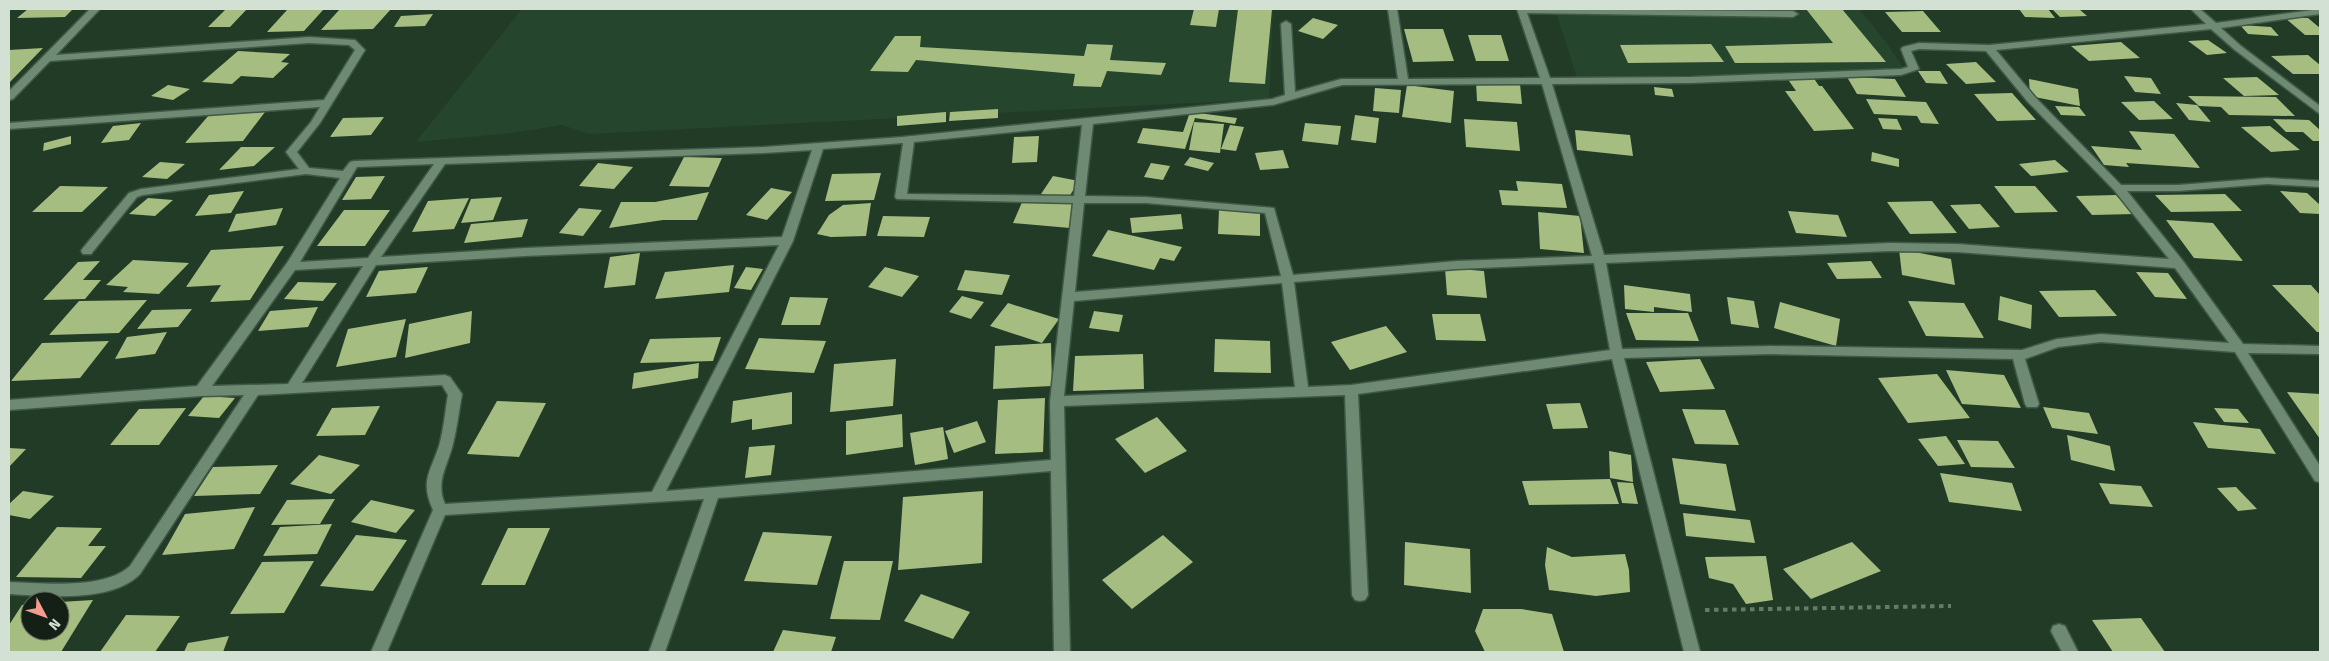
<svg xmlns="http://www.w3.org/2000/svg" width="2329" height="661" viewBox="0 0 2329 661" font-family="'Fira Sans',sans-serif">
<rect width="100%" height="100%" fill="#223b27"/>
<path fill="#25452d" d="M522,9H1273L1269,99L589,134L562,125L512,133L416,142Z
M1555,9H1859L1886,42L1903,68L1884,71L1577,78Z"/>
<path fill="#a6bd82" d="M28,9H73L65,17L17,18Z
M226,9H247L230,27H208Z
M340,9H391L373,29L321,30Z
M1194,9H1219L1216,27L1190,25Z
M1238,9H1272L1265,84L1229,82Z
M1806,9H1842L1886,62L1735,63L1725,46L1833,43Z
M2019,9H2048L2055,18L2025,17Z
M2052,9H2079L2087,16L2060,17Z
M287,10H323L304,31L267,32Z
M1923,11L1941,32H1902L1885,12Z
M433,14L425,26L394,27L401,16Z
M1313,18L1338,25L1323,39L1298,31Z
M2285,18H2308L2320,28V35H2305Z
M2240,25L2271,27L2279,36L2248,34Z
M1404,29H1443L1454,61L1413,62Z
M1468,35H1501L1509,61H1476Z
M895,36H921L920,47L1084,56L1087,44L1113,45L1110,60L1166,63L1161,75L1107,71L1101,87L1073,86L1075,74L916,60L908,72L870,71Z
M2208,40L2227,53L2207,55L2188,41Z
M2121,42L2140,58L2089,61L2071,46Z
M1711,44L1724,62L1628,63L1620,45Z
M43,48L9,83V50Z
M238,51L290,54L281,62L289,63L273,78L241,76L232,84L202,82Z
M2308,55L2320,65V74H2293L2271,56Z
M1976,62L1996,82L1966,84L1946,64Z
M1918,71H1940L1948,84L1926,83Z
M2124,76L2151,78L2161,94L2135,92Z
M1813,77L1819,86H1822L1854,129L1814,131L1785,91H1796L1787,78Z
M1847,77L1895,79L1906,97L1857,94Z
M2257,77L2279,95L2244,96L2223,78Z
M2029,79L2078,89L2080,106L2030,96Z
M1476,81L1520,84L1522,104L1477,101Z
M168,85L190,89L173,100L151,96Z
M1407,85L1454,91L1451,123L1402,117Z
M1654,87L1672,89L1674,97L1655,95Z
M1375,88L1401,90L1399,113L1373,111Z
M2012,93L2036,120L1997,121L1974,94Z
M2188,96L2276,97L2295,116L2229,115L2221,107L2199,106Z
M1866,99L1926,102L1939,124L1921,123L1917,116L1874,114Z
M2154,101L2173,119L2139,120L2121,102Z
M2176,103L2197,105L2211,122L2189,120Z
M2055,106L2079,107L2086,116L2061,115Z
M998,109V118L949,121L950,112Z
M265,112L243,141L185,143L209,115Z
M946,112V122L897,126V116Z
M1190,112L1237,118L1235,124L1195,118L1185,149L1137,143L1143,128L1183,132Z
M1355,115L1379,118L1376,143L1351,140Z
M384,117L371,135L330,137L343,118Z
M1878,118L1897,119L1902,130L1883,129Z
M1464,119L1517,122L1520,151L1466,147Z
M2273,119L2309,120L2320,130V141H2313L2303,132H2286Z
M1194,122L1224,124L1220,153L1189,150Z
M141,123L129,140L101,143L113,126Z
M1305,123L1341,126L1338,145L1302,141Z
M1230,125L1244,127L1236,151L1221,149Z
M2270,126L2300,150L2271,152L2241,127Z
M1575,130L1630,135L1633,156L1577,150Z
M2129,131L2174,134L2200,168L2126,163L2129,167L2104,165L2091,146L2142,150Z
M71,136V144L43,151L44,143Z
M1039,136L1037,162L1012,163L1014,137Z
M241,147H275L254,166L219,170Z
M1283,150L1289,168L1260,170L1255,153Z
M1872,152L1899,159V167L1871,161Z
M684,157L722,158L709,187L669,186Z
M1190,157L1214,163L1208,171L1184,165Z
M2055,160L2069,172L2031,176L2019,164Z
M160,162L185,164L167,179L142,177Z
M598,163L633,167L614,189L579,186Z
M1151,163L1170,166L1163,180L1144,177Z
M881,173L874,200L825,201L832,174Z
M385,176L371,199L342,200L356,177Z
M1053,176L1079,181L1067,200L1041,194Z
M1516,181L1562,184L1567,208L1502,205L1499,190L1518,191Z
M60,186L108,187L82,212H32Z
M1994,186H2035L2058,212L2015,213Z
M771,188L792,192L767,220L746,215Z
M244,191L231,213L195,216L209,195Z
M2280,191L2307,193L2320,205V214L2300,213Z
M709,192L697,220H663L609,228L621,202H655Z
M2225,194L2242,211L2171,212L2155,195Z
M2116,195L2134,214L2092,215L2076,196Z
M502,197L493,220L461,223L471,199Z
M148,198L173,200L155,216L129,214Z
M469,198L454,229L412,232L428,201Z
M1023,200L1074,204L1070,228L1013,223Z
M1932,201L1957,233L1910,234L1887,202Z
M871,203L866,236L831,237L817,234L829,215L843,205Z
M1980,204L2000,227L1969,229L1950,205Z
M283,208L276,225L228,232L236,214Z
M579,208L602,210L583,236L559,233Z
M1219,209L1260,210V236L1218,234Z
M344,210H390L365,246H317Z
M1788,211L1838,215L1847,237L1796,233Z
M1538,212L1580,216L1584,253L1540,249Z
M1181,214L1183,229L1132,233L1130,218Z
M883,216L930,217L924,237L877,236Z
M528,219L522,237L464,243L471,224Z
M2166,220L2213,223L2243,261L2194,258Z
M1108,230L1182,247L1174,261L1160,258L1154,270L1092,256Z
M284,246L250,300L210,302L221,285L186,287L211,250Z
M1899,249L1951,259L1955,285L1902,275Z
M640,253L635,285L604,288L610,257Z
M133,260L189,263L159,294L123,292L128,287L106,285Z
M100,261L83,280H101L85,299L43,300L78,262Z
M1871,261L1882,278L1837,279L1827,263Z
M734,265L729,292L655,299L665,272Z
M428,267L416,293L366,297L379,271Z
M746,267L763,269L751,290L734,288Z
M885,267L919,276L902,297L868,287Z
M1445,268L1484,271L1487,298L1447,295Z
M965,270L1010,275L1002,295L957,290Z
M2136,272L2168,273L2187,299L2155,297Z
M298,282L337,283L323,301L284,299Z
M1624,285L1690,294L1692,312L1654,307V312L1625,309Z
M2272,285H2311L2320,295V332H2317Z
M2095,290L2117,316L2059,317L2039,291Z
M962,296L984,302L971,319L949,312Z
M2000,296L2032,305L2031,329L1998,320Z
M790,297L828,298L820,325H781Z
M1727,297L1754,301L1759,328L1731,324Z
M147,300L119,333L49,335L79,301Z
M1908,301L1964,303L1984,338L1926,336Z
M1780,302L1840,319L1836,346L1774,328Z
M1008,303L1059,319L1042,343L990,326Z
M318,307L308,327L258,331L270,311Z
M192,309L178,327L137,329L152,310Z
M472,311L470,343L405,358L409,324Z
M1094,311L1123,315L1119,332L1089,328Z
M1626,313H1688L1699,341L1636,340Z
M1432,314H1480L1486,341L1436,340Z
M406,319L396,357L336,367L348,329Z
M1386,326L1407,352L1350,370L1331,342Z
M167,332L155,354L115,359L127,337Z
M721,337L713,361L640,363L650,339Z
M759,338L826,341L814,373L745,369Z
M1215,339L1270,341L1271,373L1214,372Z
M109,341L80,378L11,381L42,343Z
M1051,343L1052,386L993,389L995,346Z
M1143,354L1144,389L1073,391L1075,356Z
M896,359L893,406L830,412L834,364Z
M1700,359L1715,389L1660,392L1646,362Z
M699,363L698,378L632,389L634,373Z
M1946,370L2004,375L2021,408L1962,404Z
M1937,374L1970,418L1908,423L1878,378Z
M792,392V424L752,430V419L731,423L733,401Z
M2287,392L2320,394V439Z
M204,396L235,398L219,418L188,416Z
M1045,398L1043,452L995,454L998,400Z
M497,401L546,403L519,457L467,454Z
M1580,403L1588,428L1553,429L1546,404Z
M380,406L365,435L316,436L332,408Z
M2043,407L2089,413L2098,434L2052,428Z
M186,408L159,445H110L139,409Z
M2214,408L2238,409L2249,423L2224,422Z
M1682,409L1725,410L1739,445L1695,444Z
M902,414L903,447L846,455V421Z
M1157,417L1187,451L1145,473L1115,439Z
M977,421L986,442L954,453L945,431Z
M2193,422L2260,429L2276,454L2208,448Z
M943,427L948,459L915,465L910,433Z
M2067,435L2110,446L2115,471L2071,460Z
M1946,436L1965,464L1938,466L1918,439Z
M1957,440L1998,441L2015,468L1971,467Z
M775,445L771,475L745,478L749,447Z
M9,448L26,449L9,467Z
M1609,451L1631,455L1633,482L1610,478Z
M319,455L360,465L331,494L290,484Z
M1672,458L1726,464L1736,511L1680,504Z
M278,465L260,494L194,496L213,467Z
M1940,473L2012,483L2022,511L1949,502Z
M1610,479L1619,504L1529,505L1522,481Z
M1617,482L1633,483L1638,504L1622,503Z
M2099,483L2141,486L2153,507L2110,504Z
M2236,487L2257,509L2238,511L2217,488Z
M23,491L54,496L30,519L9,515V504Z
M983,491L982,563L898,570L903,497Z
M335,499L320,524L271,525L287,500Z
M371,500L415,510L396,533L351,522Z
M255,507L234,549L162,555L185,514Z
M1683,513L1750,520L1755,543L1686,536Z
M332,524L317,554L263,556L280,527Z
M57,527L102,528L88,546H106L81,578L16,577Z
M508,528H550L525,585H481Z
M763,532L832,536L817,585L744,581Z
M356,535L407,540L373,591L320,586Z
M1163,535L1193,562L1132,609L1102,580Z
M1405,542L1470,549L1471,593L1404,585Z
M1852,542L1881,571L1811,599L1783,569Z
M1547,547L1572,557L1625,554L1629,570L1630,592L1596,596L1549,590L1545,565Z
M1766,556L1773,600L1746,604L1733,584L1709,578L1705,557Z
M314,561L284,613L230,614L262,562Z
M844,561H893L880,620L830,619Z
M921,594L970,612L953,639L904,621Z
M93,600L61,652H9V625L22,605L30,604V631H60V602Z
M1483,609H1521L1552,614L1564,652H1485L1475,631Z
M126,615L180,616L155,652H100Z
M2141,618L2165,652H2113L2092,620Z
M783,630L836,637L831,652H773Z
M229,636L223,652H184L188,643Z"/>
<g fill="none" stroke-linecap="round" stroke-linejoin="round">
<g stroke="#415747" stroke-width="3">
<path id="minor" d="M90,9H100L56,55L309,37L355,40L365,50L320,123L297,152L309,168L343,171L350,162L354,161L764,147L902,137L1272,99L1285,95L1281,24L1286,21L1291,24L1295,92L1341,79H1398L1388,9H1397L1408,79L1540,78L1517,9L1793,11L1798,14L1793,17L1527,13L1550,78L1690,77L1901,69L1908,67L1901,49L1903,47L1919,43L1989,45L2206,24L2191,9H2200L2216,23L2320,9V14L2221,28L2241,46L2320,106V114L2235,50L2211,29L1996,50L2035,97L2121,185H2178L2267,178L2320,181V187L2267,184L2178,191H2127L2183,261L2243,344L2320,346V354L2248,353L2320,466V482L2315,481L2235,352L2101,342L2058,347L2025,359L2039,404L2037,407H2027L2025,404L2013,359L1771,354L1624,358L1700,652H1684L1612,359L1358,394L1368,595L1365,600L1360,601L1355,600L1352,595L1345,395L1064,406L1070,652H1054L1051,471L718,498L665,652H649L704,499L445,515L387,652H371L433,510C420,481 430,473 439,446C444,429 445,411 448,395L442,385L258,395L140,574C112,603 47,596 9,594V582C43,583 104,590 130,566L244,395L201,396L9,410V400L197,386L287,263L340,178L306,174L143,195L137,197L91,254H83L81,251L83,248L129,193L141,189L299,169L286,152L311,122L320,107L9,129V123L324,100L355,50L349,45L309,43L50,61L13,99L9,100V91ZM1919,49L1986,51L2027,101L2114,190L2169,259L1957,244L1889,243L1604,255L1552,84L1690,83L1901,75L1919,69L1911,51ZM1542,84L1592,256L1457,261L1293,275L1274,208L1146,197L1085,196L1093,124L1273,105L1342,85ZM1082,125L1074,196L907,194L914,142ZM903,143L895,197L897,199L1073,203L1050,401L1051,460L666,491L793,241L823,149ZM812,150L782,237L525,248L381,257L445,164L764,153ZM434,164L368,258L300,262L357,167ZM1084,203H1146L1265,213L1281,276L1075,292ZM779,245L652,492L445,504C435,482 448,465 453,444C457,428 459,411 462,394L450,377L445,375L302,383L376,265L525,256ZM1889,251L1957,252L2175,268L2229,343L2101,334L2057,339L2022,350L1771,346L1622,349L1606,263ZM1594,263L1610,350L1351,385L1308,387L1294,282L1457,269ZM363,266L288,384L212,386L295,270ZM1282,283L1295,387L1064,396L1074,301Z
M2059,624L2065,626L2078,652H2062L2051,631L2053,626Z"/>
</g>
<path stroke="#657b69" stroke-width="4" stroke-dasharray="4.5 4.5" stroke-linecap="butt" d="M1705,610L1951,606"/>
<use href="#minor" fill="#6e8a73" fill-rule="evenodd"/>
</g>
<rect width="2329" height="661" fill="none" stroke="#d2e1d4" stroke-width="20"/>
<g transform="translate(45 616) rotate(131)"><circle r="24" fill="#141f16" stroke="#606d62"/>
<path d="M0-4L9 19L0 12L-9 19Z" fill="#f59c91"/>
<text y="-8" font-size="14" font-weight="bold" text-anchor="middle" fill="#d2e1d4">N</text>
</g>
</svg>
